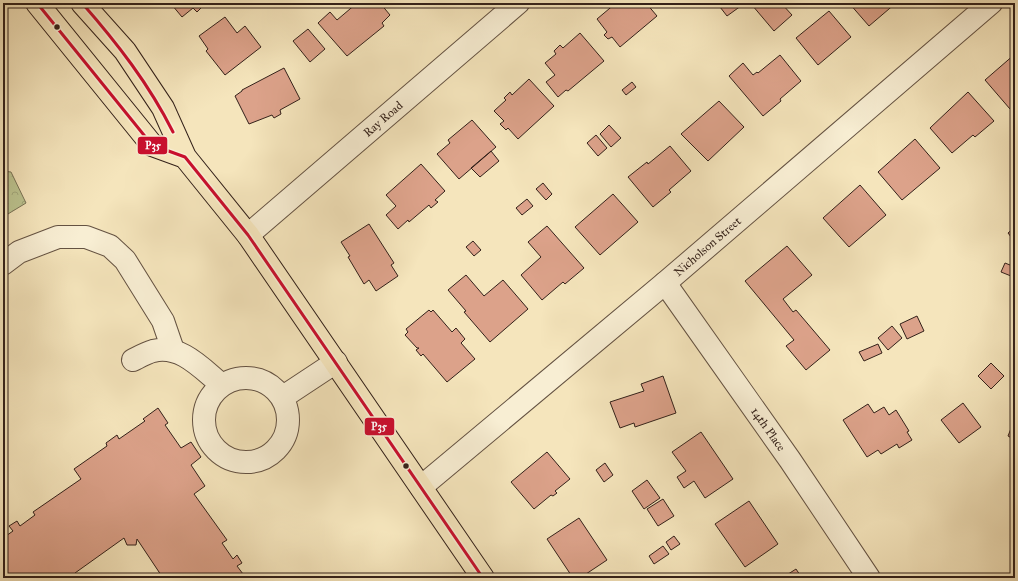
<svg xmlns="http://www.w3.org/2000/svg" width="1018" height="581" viewBox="0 0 1018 581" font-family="'IM FELL Great Primer',serif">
<defs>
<pattern id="park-crowns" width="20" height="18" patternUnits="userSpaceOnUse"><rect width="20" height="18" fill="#bcc490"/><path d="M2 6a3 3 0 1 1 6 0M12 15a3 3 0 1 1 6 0" fill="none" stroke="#a2a87c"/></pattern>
</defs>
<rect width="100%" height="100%" fill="#f5e5bc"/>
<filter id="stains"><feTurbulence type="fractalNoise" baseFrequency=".005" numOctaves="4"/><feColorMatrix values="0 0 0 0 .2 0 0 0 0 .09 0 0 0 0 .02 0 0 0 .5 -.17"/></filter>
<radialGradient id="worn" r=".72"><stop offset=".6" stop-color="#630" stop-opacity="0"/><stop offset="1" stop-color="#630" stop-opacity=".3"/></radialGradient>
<path fill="url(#park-crowns)" stroke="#787255" d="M3,171L11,172L26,203L3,217Z"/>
<path fill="#dca28a" stroke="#33211a" d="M165,3H200L202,7L197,12L193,8L182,17L172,5L169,7Z
M357,3H380L390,15L382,23L384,26L347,56L318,23L330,12L337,20Z
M616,3H646L657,16L620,47L612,37L608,39L604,35L607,32L597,19Z
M725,3H745L727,16L720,7Z
M754,3H781L792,15L774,31L752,5Z
M849,3H896L869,26Z
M829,11L851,37L818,65L796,38Z
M225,17L237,33L245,26L261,47L225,75L206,51L208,49L199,36Z
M308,29L325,49L310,62L293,41Z
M580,33L604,61L568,91L566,90L558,97L546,82L555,75L545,63L556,54L554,51L560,45L563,48Z
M1015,54V105L1010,109L985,80Z
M780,55L801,81L780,99L781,101L763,116L729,76L743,63L753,75L757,72L758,73Z
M284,68L300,99L280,110L281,114L274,118L272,115L249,124L235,96L242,91V90Z
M529,79L554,106L518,139L508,128L506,130L500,124L504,121L494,111L506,100L504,98L510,92L512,95Z
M632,82L636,87L626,95L622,90Z
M968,92L994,121L975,137L973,135L952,153L930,128Z
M719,101L744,127L708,161L681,134Z
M472,120L496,147L459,179L437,154L450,143L448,140Z
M609,125L621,138L611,147L600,134Z
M596,135L607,148L598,156L587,143Z
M915,139L940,168L902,200L878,172Z
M670,146L691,171L669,190L671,192L653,207L628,177L647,162L648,164Z
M491,151L499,161L480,177L471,168Z
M421,164L445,191L435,200L438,202L431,208L429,205L409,222L408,220L398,229L386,215L396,206L386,195Z
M543,183L552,194L546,200L536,189Z
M860,185L886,215L849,247L823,218Z
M613,194L638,222L600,255L575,227Z
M527,199L533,206L522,215L516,208Z
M369,224L394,263L391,265L398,276L376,291L369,280L364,284L348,257L350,256L341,242Z
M547,226L584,268L565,284L563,282L542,300L521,275L541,257L528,242Z
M1015,227V242L1008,233Z
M473,241L481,250L474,256L466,247Z
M787,246L812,275L783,299L793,312L796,310L830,350L806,370L786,346L794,340L745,281Z
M1005,263L1015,267L1011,276L1001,272Z
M466,275L484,296L503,280L528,309L490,342L464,312L466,311L448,290Z
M429,310L431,312L433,310L452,332L456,328L465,339L461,343L475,359L447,382L423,354L421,356L416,350L419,348H417L405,335L408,332L406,329Z
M917,316L924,331L907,339L900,324Z
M892,326L902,338L888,350L878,338Z
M878,344L882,353L864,361L859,352Z
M991,363L1004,376L991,389L978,376Z
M663,376L676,413L635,427L634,423L620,428L610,402L644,391L641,384Z
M963,403L981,427L959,443L941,420Z
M868,404L874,413L884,407L889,415L896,410L909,431L907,432L912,440L899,448L897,444L881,454L878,450L867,457L843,420Z
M158,408L168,423L165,425L181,448L191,442L201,457L191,465L205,486L194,494L227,540L222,543L233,559L237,555L242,563L237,566L246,578H163L137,539L136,545H127L124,538L75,573L77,576L74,578H3V538L13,531L9,526L17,521L20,526L35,515L33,512L81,479L74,469L107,446L106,443L117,435L119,439L145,421L143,419Z
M1012,426L1015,427V440L1008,436Z
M701,432L733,479L705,498L694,481L684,488L677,477L686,471L672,452Z
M547,452L570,479L555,491L557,493L553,496L551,495L534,509L511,482Z
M605,463L613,475L604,482L596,470Z
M647,480L660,498L644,509L632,491Z
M663,499L674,516L658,526L647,509Z
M749,501L778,544L745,567L715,524Z
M579,518L607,560L580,578H573L547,539Z
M674,536L680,544L671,550L666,542Z
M663,546L669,554L654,564L649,556Z
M796,569L802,578H782Z"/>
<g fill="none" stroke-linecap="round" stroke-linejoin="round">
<g stroke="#645242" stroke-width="24">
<g id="minor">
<path id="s1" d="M248,235L518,3"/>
<path d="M3,264L19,252L58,237H86L110,246L125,260L163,321L173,350"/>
<path id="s2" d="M665,283L790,460L869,578"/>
<path d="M133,360C139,357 146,353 153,351C181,344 202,369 222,385"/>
<circle cx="246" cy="420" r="42"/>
<path d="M283,397L336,362"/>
<path id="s3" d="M421,487L665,283L991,3"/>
</g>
</g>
<g stroke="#33211a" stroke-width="24">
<path id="major" d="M37,3L152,145L185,157
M82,3L125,51L163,108L185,157L248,235L483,578"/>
</g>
<use href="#minor" stroke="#f8eed3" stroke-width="22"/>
<use href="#major" stroke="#f5e5bc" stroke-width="22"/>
<g stroke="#f8eed3" stroke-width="6">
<path id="bus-1" d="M37,3L152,145L185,157L248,235L483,578
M82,3C117,43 149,84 173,132"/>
</g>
<use href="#bus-1" stroke="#c8102e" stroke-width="3"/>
</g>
<g fill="#33211a" stroke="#f8eed3" stroke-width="1.5">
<circle cx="57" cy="27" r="3.5"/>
<circle cx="406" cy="466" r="3.5"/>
</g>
<g text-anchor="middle" stroke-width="3" stroke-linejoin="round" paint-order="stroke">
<g font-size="12" fill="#33211a" stroke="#f8eed3">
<text dy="4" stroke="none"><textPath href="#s1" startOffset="178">Ray Road</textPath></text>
<text dy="4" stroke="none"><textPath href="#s3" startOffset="374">Nicholson Street</textPath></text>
<text dy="4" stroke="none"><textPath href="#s2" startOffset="179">14th Place</textPath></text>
</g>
</g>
<g stroke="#f8eed3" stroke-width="1.5">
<rect x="137" y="136" width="31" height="19" rx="4" fill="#c8102e"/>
<rect x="364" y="417" width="31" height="19" rx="4" fill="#c8102e"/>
</g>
<g font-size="11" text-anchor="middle" font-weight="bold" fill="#fff">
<text x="153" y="149">P35</text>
<text x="379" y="430">P35</text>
</g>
<rect width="1018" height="581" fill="none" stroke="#f5e5bc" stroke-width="16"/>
<rect x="4" y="4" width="1010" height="573" fill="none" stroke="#33211a" stroke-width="2"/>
<rect x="8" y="8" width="1002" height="565" fill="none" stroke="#33211a"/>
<rect width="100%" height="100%" filter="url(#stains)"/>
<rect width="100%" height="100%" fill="url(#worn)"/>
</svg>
